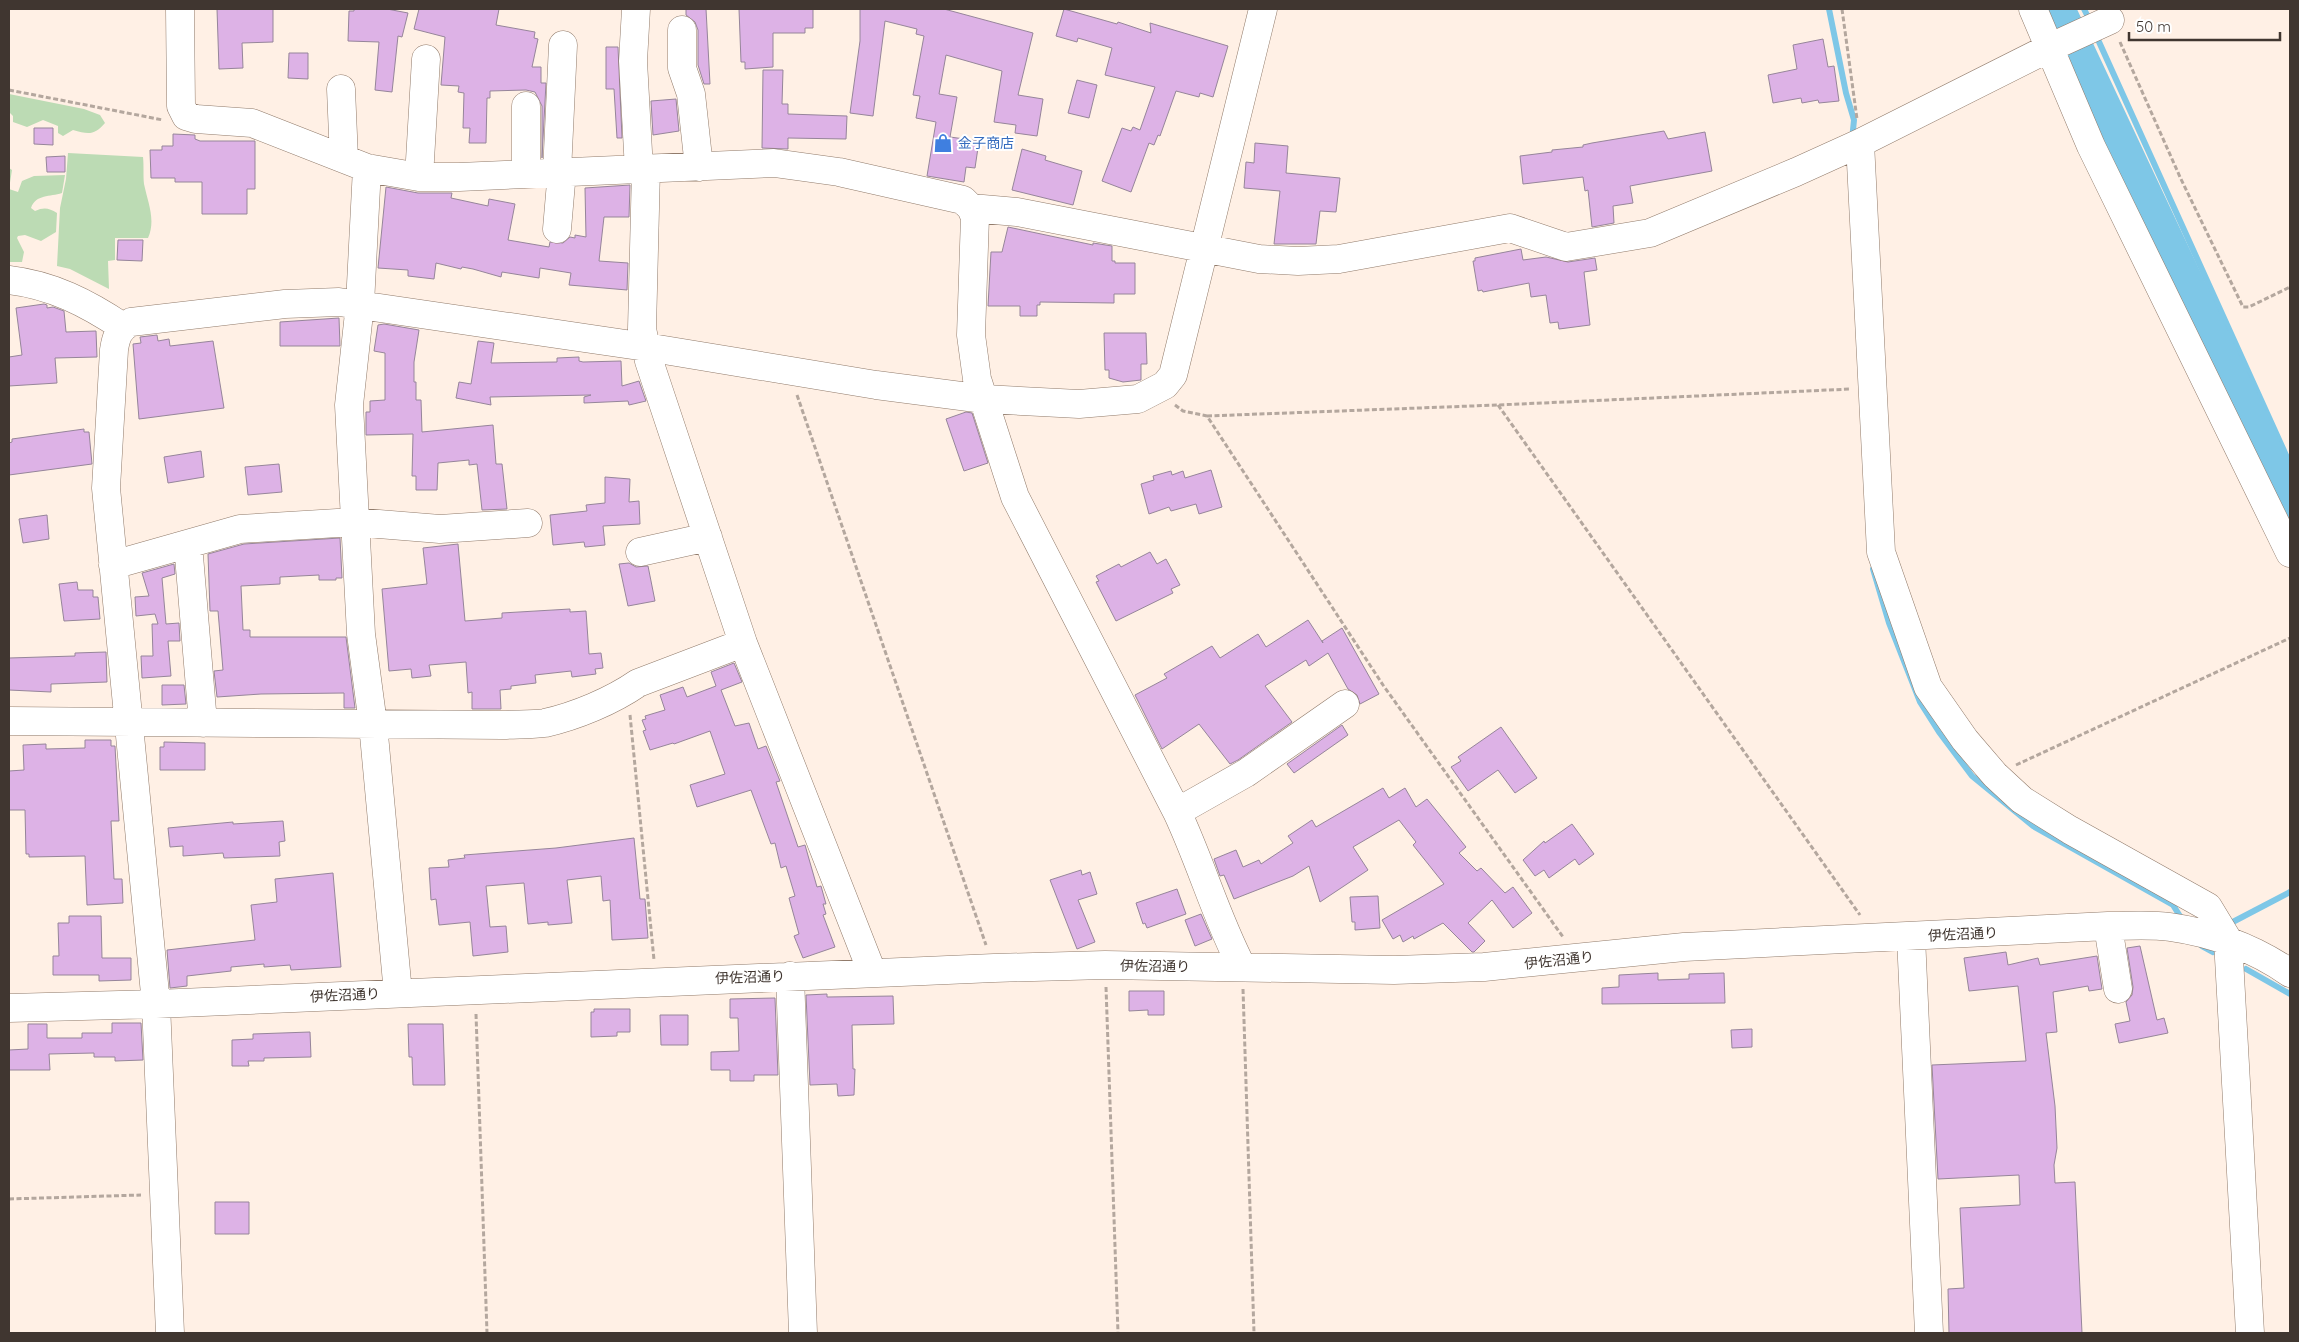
<svg xmlns="http://www.w3.org/2000/svg" width="2299" height="1342" viewBox="0 0 2299 1342" font-family="Quicksand,'Noto Sans JP',sans-serif">
<rect width="100%" height="100%" fill="#fff0e5"/>
<path fill="#bcdbb4" d="M9,94L84,109L100,115L105,123C94,136 88,134 73,130L63,136L58,133V126L43,120L27,127L13,122V116L9,112Z
M68,153L143,157C144,165 143,176 144,184C148,203 156,220 148,238H115V260L108,261L109,289L70,269L57,266L60,208L66,179Z
M9,168L12,170L9,189L18,192L22,181L34,176L65,175L62,193C50,197 36,194 31,208L35,211C44,207 49,208 57,213L56,232L41,241L25,235L18,236L17,238L24,252L22,262H9Z"/>
<g fill="none" stroke-linecap="round" stroke-linejoin="round">
<path stroke="#7ec7e7" stroke-width="6" d="M1829,9L1846,93L1854,120L1852,140
M2084,9L2090,21
M2095,33L2290,464
M2074,71L2166,268
M1873,569L1889,623L1920,702L1939,732L1972,776L2033,826L2173,905L2183,921
M2227,925L2290,892
M2202,946L2213,952
M2246,969L2290,994"/>
<path stroke="#7ec7e7" stroke-width="36" d="M2057,9L2290,505"/>
</g>
<path fill="#ddb2e6" stroke="#96859a" d="M217,9H273V42L242,43L243,68L219,69Z
M354,9H387L408,13L402,37L398,36L392,92L375,90L379,42L348,41L349,11H354Z
M419,9H499L496,25L535,32L534,38L538,39L532,67H541V83H546L542,158V106L535,92L526,90L490,91V98H487L486,143H469L470,128H463L464,93L458,92L459,86L441,85L445,37L414,29Z
M686,9H706L710,84H704L698,65V30L695,22L686,15Z
M739,9H813V28H805V33H773V67L745,69V62H741Z
M860,9H944L1033,33L1018,95L1043,99L1037,136L1015,133L1016,125L994,122L1002,71L946,55L939,94L957,97L950,137L979,141L975,168L966,167L964,182L927,176L936,122L916,118L920,96L913,95L924,36L916,34L917,29L885,21L873,116L850,113L860,41Z
M1064,9L1117,24L1118,22L1151,33L1150,23L1228,46L1213,97L1200,93L1199,97L1176,91L1160,136L1158,135L1154,145L1149,143L1131,192L1102,181L1122,128L1131,131L1133,127L1140,130L1155,87L1105,75L1112,48L1078,38L1077,42L1056,36Z
M1823,39L1828,67L1834,66L1839,101L1819,103L1818,100L1802,103L1801,98L1773,103L1768,75L1797,69L1793,45Z
M606,47H618L622,138H617L614,89H606Z
M289,53H308V79L288,78Z
M763,70H783L782,104H788V114L847,116L846,139L788,138V149L762,148Z
M1077,80L1097,85L1089,118L1068,113Z
M676,99L679,131L653,135L651,101Z
M34,128H53V145L34,144Z
M1664,131L1668,139L1705,132L1712,171L1630,186L1633,203L1613,206L1614,223L1592,227L1588,190L1585,191L1583,177L1523,184L1520,156L1552,152V150L1583,147V145L1592,143Z
M173,134L195,135V139L200,141H255V189H247V214H202V182H175V178H151L150,150H162V146H173Z
M1255,143L1288,146L1286,173L1340,178L1336,212L1320,211L1316,244H1274L1280,191L1244,188L1246,162L1254,163Z
M1022,149L1046,156L1045,160L1082,171L1073,205L1012,190Z
M65,156V172H47L46,157Z
M630,185L629,217H604L599,261L628,263L627,290L569,285L571,273L540,268L539,278L502,272L501,277L473,269L462,267L461,269L436,263L434,279L408,276V270L378,268L386,187L418,193H452L451,198L488,206L489,199L515,204L508,240L549,247L550,242L563,243L570,237L575,238V235L586,237L585,188Z
M1008,227L1093,245V243L1112,246V261H1115V263H1135V294H1114V303L1040,302V305H1037V316H1020V306H988L991,252H1002Z
M118,240H143L142,261L117,260Z
M1521,249L1523,260L1546,257L1568,262L1595,258L1597,270L1584,272L1590,325L1559,329L1558,322L1550,323L1546,295L1531,297L1529,283L1483,292L1482,290L1478,291L1473,261H1475V258Z
M44,304L47,305V308L53,307L64,311L66,332L96,331L97,357L55,358L57,383L9,386V357L22,355L16,308Z
M339,318L340,346H280V322Z
M384,324L419,330L414,362V382H416V400H421L422,432L493,425L496,464H502L507,509L482,510L477,464L469,465V460L438,463L437,490H416V476H412L413,434L366,435V412H370V401L385,400V353L374,351L378,325Z
M1104,333H1146L1147,364H1141V380L1123,382L1109,378V370H1105Z
M157,335L158,341L169,339L170,346L213,341L224,408L139,419L133,344L141,343L140,337Z
M478,341L494,343L491,363L557,362V358L579,357V361L583,362L621,361L622,386L639,381L646,401L629,405L628,401L584,403V397L591,395L490,397L491,405L456,398L459,382L471,384Z
M966,412L972,413L988,463L964,471L946,419Z
M84,429V432H89L92,464L9,475V443L12,442V439Z
M201,451L204,477L168,483L164,457Z
M279,464L282,492L248,495L245,467Z
M1211,470L1222,507L1199,514L1196,504L1171,511L1169,507L1149,514L1141,484L1154,480L1153,476L1171,471L1172,475L1183,471L1185,478Z
M605,477L630,479L629,502L639,501L640,524L603,526L605,545L585,547L584,542L553,545L550,515L587,511L586,505L605,503Z
M47,515L49,539L23,543L19,519Z
M340,538L342,578H336V580H319V575L280,577V584L241,586L243,630H250V637H346L355,708H344V693L261,694L217,697L214,671L223,670L218,611H210L208,554L244,544Z
M458,544L465,621L502,618V613L570,609V612L586,611L589,654L601,653L603,668L595,669L596,674L572,677L571,671L535,675L536,683L511,686V689L500,690L501,709H472V692L468,693L466,662L429,665L431,676L412,678L411,669L389,671L382,589L427,584L423,548Z
M1150,552L1157,564L1166,559L1180,585L1171,589L1173,593L1116,621L1096,582L1099,581L1096,576L1119,564L1121,567Z
M629,563L636,567L648,566L655,601L628,606L619,564Z
M174,564L175,574L162,578L166,624L179,623L180,641H168L171,676L142,678L141,656H153L152,624H158L155,614L136,616L135,597L149,596L142,573Z
M77,582L78,590H93V597H98L100,619L64,621L59,584Z
M1308,620L1323,643L1322,641L1342,628L1379,694L1360,704L1357,695L1348,689L1328,653L1309,666L1306,660L1265,686L1292,722L1238,760L1230,764L1199,724L1162,749L1135,695L1167,678L1164,674L1212,646L1220,658L1258,634L1266,647Z
M106,652L107,682L51,684V692L9,690V658L75,656V653Z
M734,663L742,682L721,690L735,726L749,723L758,749L766,746L780,781L776,782L798,847L805,845L817,887L821,886L826,904H823L826,914L823,915L835,947L803,958L794,936L799,934L789,898L795,896L786,866L781,868L775,843L771,844L751,790L697,807L690,785L725,774L710,731L674,744L673,743L650,750L643,731L646,730L642,720L646,719L645,716L665,710L660,695L683,687L687,697L716,686L711,672Z
M162,685H184L186,704L162,705Z
M1342,725L1348,735L1294,773L1287,764Z
M1501,727L1537,778L1515,793L1498,770L1468,791L1451,767L1461,761L1458,757Z
M85,740H111V746H115L119,821H111L114,879H122L123,903L87,905L85,856L29,857V854H26L25,810H9V771L24,770L23,745L46,744V749L85,748Z
M164,742L205,743V770H160V747H164Z
M1383,788L1389,798L1405,788L1416,807L1427,799L1466,847L1459,853L1477,871L1481,868L1505,893L1513,887L1532,913L1513,928L1492,900L1468,923L1485,941L1474,952H1472L1443,923L1414,939L1413,936L1403,942L1400,935L1393,939L1382,920L1444,884L1413,845L1416,842L1399,820L1353,847L1368,870L1320,902L1309,866L1293,876L1234,899L1224,875L1220,876L1214,859L1236,850L1243,867L1259,860L1261,864L1293,843L1288,836L1312,820L1316,827Z
M283,821L285,841L279,842L280,856L224,858L223,853L183,856V846L170,847L168,828L233,822V824Z
M1572,824L1594,854L1579,865L1575,859L1549,878L1544,870L1535,876L1523,860L1544,841L1545,843Z
M634,838L640,899H645L648,938L612,940L610,900L603,901L601,876L567,880L572,923L548,925V922L528,924L524,883L486,886L490,927L506,926L508,952L473,956L470,922L439,925L436,899L431,900L429,868L449,867L448,860L465,858L464,855L556,848Z
M1081,870L1082,875L1090,872L1097,894L1078,900L1095,942L1077,949L1050,880Z
M333,873L341,967L291,970L290,965L264,967V964L231,967V971L187,976V986L170,988L167,950L255,940L251,905L277,902L275,879Z
M1177,889L1186,914L1147,928L1145,923L1143,924L1136,903Z
M1378,896L1380,928L1355,930V922H1352L1350,897Z
M1201,914L1212,939L1195,946L1185,920Z
M69,916H101L102,958H131V980L99,981V975H53V956H59L58,923H69Z
M2140,946L2157,1020L2164,1018L2168,1033L2119,1043L2115,1024L2130,1021L2126,1002L2132,995L2133,987L2127,948Z
M2006,952L2008,965L2038,958L2040,965L2097,956L2102,989L2089,991L2088,986L2053,992L2057,1032L2046,1033L2055,1106L2057,1148L2054,1165L2055,1183L2075,1182L2082,1333H1949L1948,1289L1964,1288L1960,1208L2020,1205L2019,1175L1938,1179L1932,1065L2026,1061L2018,986L1969,991L1964,958Z
M1658,973V980L1689,979V974L1724,973L1725,1003L1602,1004V988L1619,987V975Z
M1129,991H1164V1015H1148V1010L1129,1011Z
M827,994V997L893,996L894,1024L852,1025L853,1069H855L854,1095L838,1096L837,1084L810,1085L806,995Z
M775,998L778,1075H754V1081H730V1070H711V1052L739,1051L738,1018H730V999Z
M594,1009H630V1032H617V1036L591,1037V1012H594Z
M660,1015H688V1045H661Z
M112,1023H141L143,1060L115,1061V1057H94V1053L49,1054L50,1070H9V1050L28,1049V1024H47V1038H82V1033H112Z
M408,1024H443L445,1085H413L412,1057H409Z
M1752,1029V1047L1732,1048L1731,1030Z
M310,1032L311,1057L264,1058V1061H248L249,1066H232V1040L253,1039V1034Z
M215,1202H249V1234H215Z"/>
<g fill="none" stroke-linecap="round" stroke-linejoin="round">
<g stroke="#917b6b" stroke-width="29">
<path id="minor" d="M180,9L181,106L186,116L196,119L252,123L367,168L419,177H459L774,163L839,172L963,200L971,208L975,217L971,335L977,379L1015,497L1177,812C1201,863 1216,917 1242,967
M636,9L633,61L639,170
M2033,9L2091,146L2290,553
M682,30V68L691,94L699,167
M341,89L344,159
M1860,143L1881,552L1928,687L1965,740L1995,775L2022,800L2070,830L2208,907L2228,940L2250,1333
M367,168L360,304L349,405L361,634L373,724L398,993
M646,169L642,329L649,361L743,643L872,972
M557,172L563,45
M526,173V106
M419,177L426,59
M971,208L1017,212L1259,259L1298,261L1339,259L1510,228L1566,247L1650,233L1796,172L1860,143L2051,47L2110,20
M557,229L562,171
M9,280C52,285 87,303 123,327
M188,544L203,723
M640,552L708,537
M113,565L240,529L354,522L440,529L528,523
M9,721L503,725C516,724 532,725 545,723C576,716 612,701 638,683L743,643
M1177,812L1246,773L1345,704
M2108,926L2118,989
M1911,937L1929,1333
M790,976L803,1333
M9,1008L156,1004L994,968L1105,965L1394,970L1484,967L1684,947L2108,926C2128,926 2150,924 2170,927C2213,933 2254,948 2290,973
M170,1333L156,1004L106,488L114,350C116,336 119,329 131,322L285,304L339,302L646,347L876,385L984,399L1079,404L1138,399L1165,385L1173,375L1263,9"/>
</g>
<path stroke="#b4a79e" stroke-width="3" stroke-dasharray="5 2.5" stroke-linecap="butt" d="M1842,9L1857,119
M2120,42L2180,177L2243,307H2249L2290,287
M9,90L163,120
M797,395L986,945
M1175,405L1183,411L1207,416L1383,685L1563,937
M1498,405L1860,915
M1207,416L1498,405L1851,389
M630,715L654,960
M2016,765L2290,638
M1106,987L1118,1333
M1243,989L1254,1333
M476,1014L487,1333
M9,1199L141,1195"/>
<use href="#minor" stroke="#fff" stroke-width="28"/>
</g>
<defs>
<g id="shop-bare" transform="scale(1.5)"><path d="M-5-2.5h2.3a2.7 3.5 0 0 1 5.4 0H5L5.5 6h-11ZM-1.5-2.5h3a1.5 2.3 0 0 0-3 0Z" fill="#3f7fe0" stroke="#fff" stroke-width="2.5" paint-order="stroke"/></g>
</defs>
<g fill-rule="evenodd">
<use href="#shop-bare" x="943" y="143"/>
</g>
<g text-anchor="middle" stroke-width="4" stroke-linejoin="round" paint-order="stroke">
<g font-size="14" fill="#366cbe" stroke="#fff" text-anchor="start">
<text x="958" y="148">金子商店</text>
</g>
<g font-size="14" fill="#403630" stroke="#fff">
<text transform="translate(1963 934) rotate(-3)" y="5">伊佐沼通り</text>
<text transform="translate(1559 960) rotate(-6)" y="5">伊佐沼通り</text>
<text transform="translate(1155 966) rotate(1)" y="5">伊佐沼通り</text>
<text transform="translate(750 977) rotate(-2)" y="5">伊佐沼通り</text>
<text transform="translate(345 995) rotate(-3)" y="5">伊佐沼通り</text>
</g>
</g>
<rect width="2299" height="1342" fill="none" stroke="#403630" stroke-width="20"/>
<path d="M2129 32v8h151v-8" fill="none" stroke="#403630" stroke-width="2.5"/>
<text x="2136" y="32" font-size="15" fill="#403630" stroke="#ffffff" stroke-width="4" paint-order="stroke">50 m</text>
</svg>
